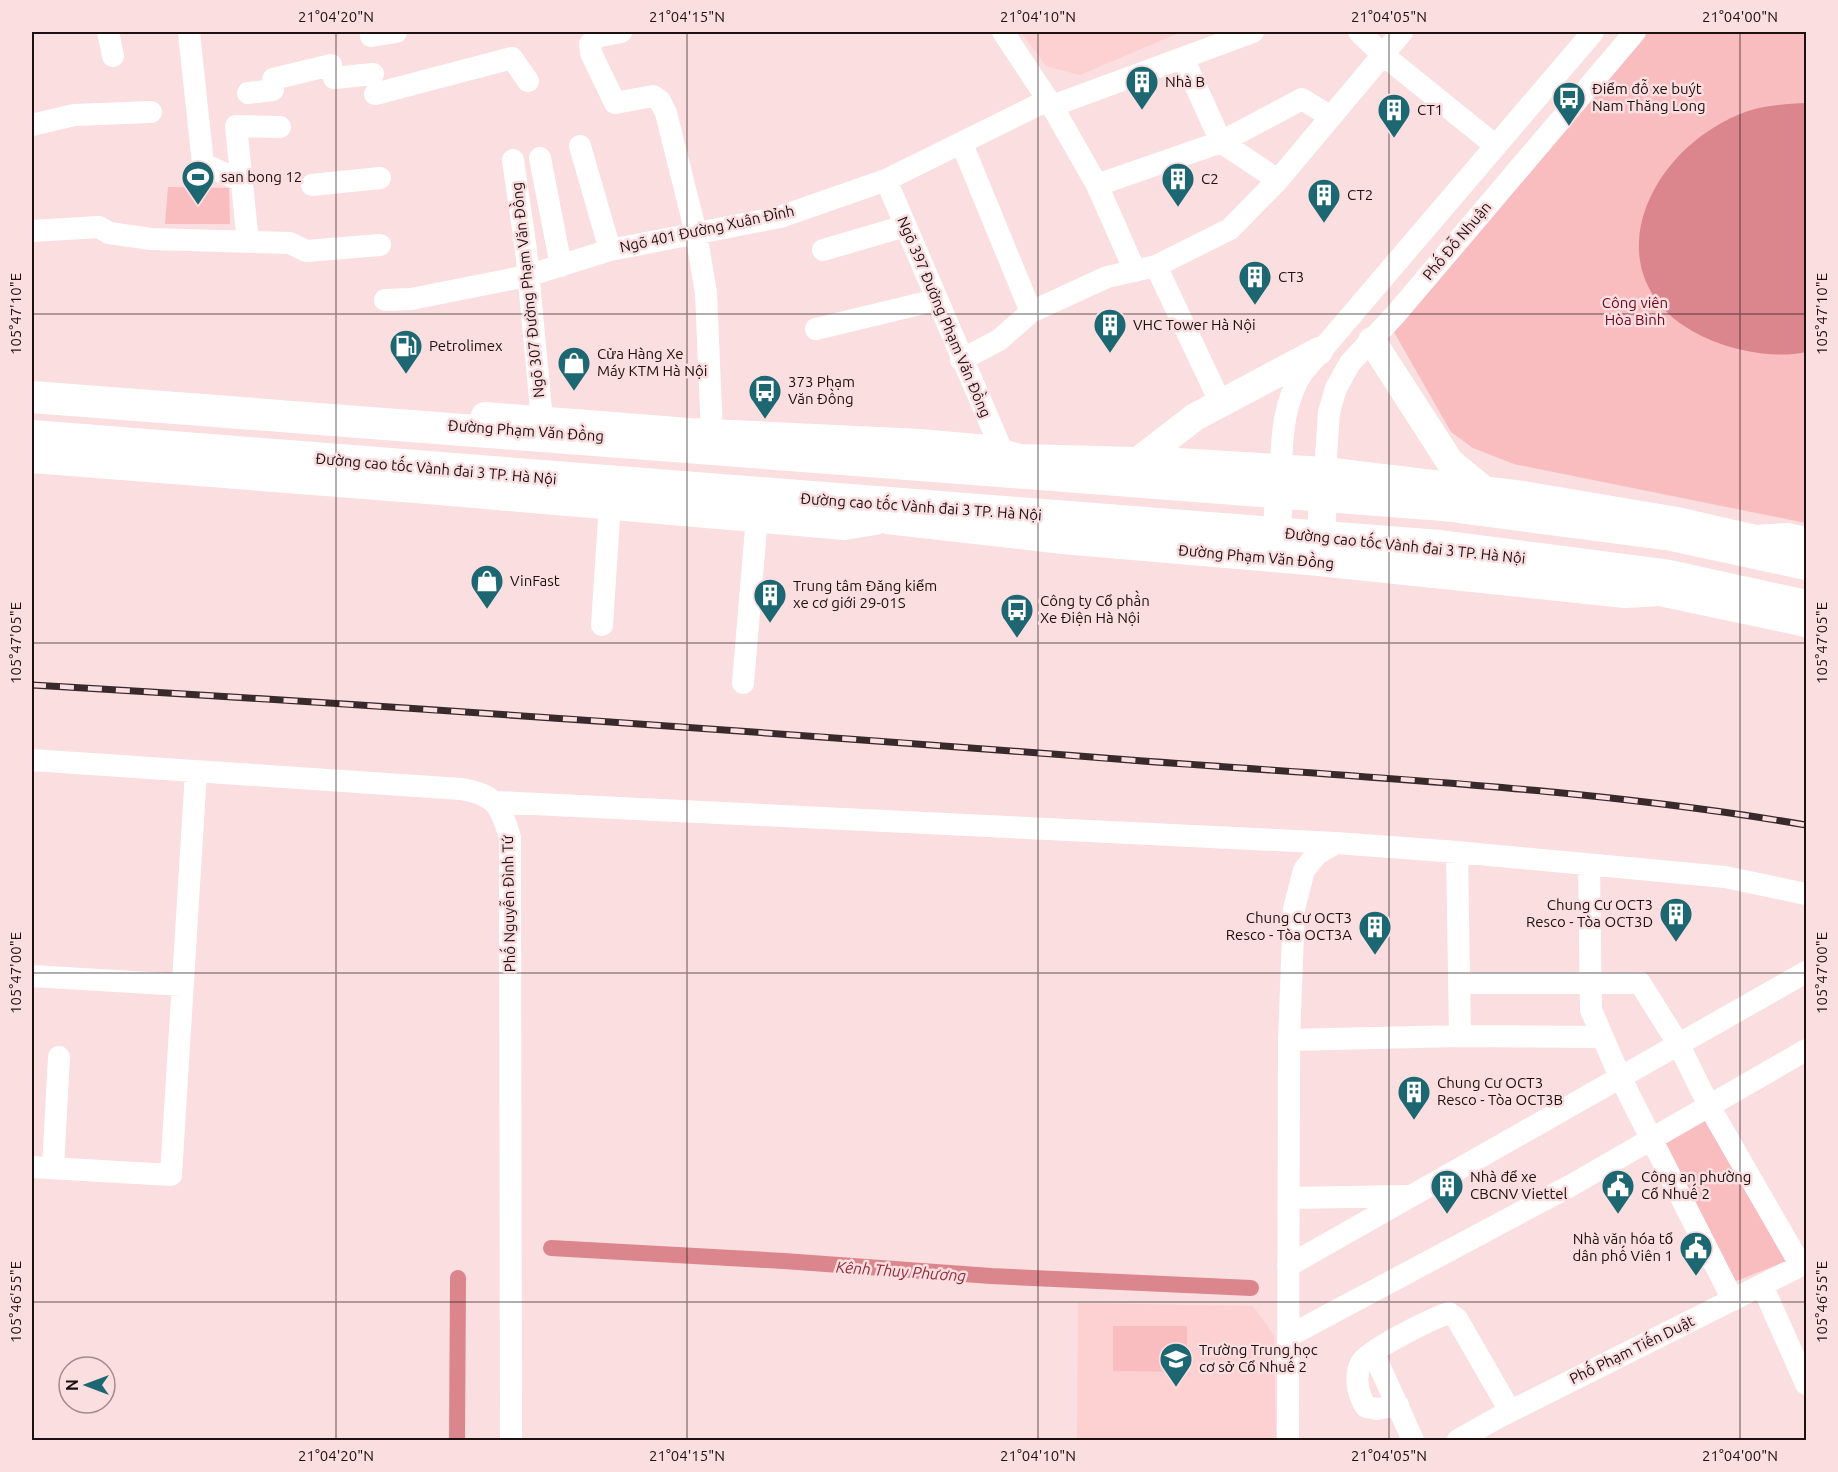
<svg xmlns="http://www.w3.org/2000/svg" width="1838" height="1472" viewBox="0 0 1838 1472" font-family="Ubuntu,sans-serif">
<rect width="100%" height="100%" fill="#fbdedf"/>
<path fill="#fdd0d2" d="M1021,32H1181L1080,75L1046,66Z
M1078,1303L1253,1306L1274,1335L1276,1440H1077Z"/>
<path fill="#f9bcbf" d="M1646,32H1806V523L1514,464L1473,448L1451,432L1394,332Z
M168,187L229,188L230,224H165Z
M1709,1112L1787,1261L1731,1283L1658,1140Z
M1113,1326H1187V1372L1113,1371Z"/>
<path fill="#db868c" d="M1806,103V352C1780,358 1747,353 1721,344C1584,296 1636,151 1748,111C1767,105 1786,104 1806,103Z"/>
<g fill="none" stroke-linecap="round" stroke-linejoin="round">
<path stroke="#db868c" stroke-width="16" d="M551,1248L784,1261L991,1276L1251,1288
M457,1440L458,1278"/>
<path stroke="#fff" stroke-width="22" d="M108,32L113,56
M621,32L596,37L590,44L591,53L615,103L653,96L660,101L666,113L696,233L706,293L712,433
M1003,32L1052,106L1253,32
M1359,32L1382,54L1496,146
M189,33L203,164L242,181
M371,36L396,32
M1183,58L1221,142L1278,180
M248,93L273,90V79L331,65L334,78L373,74
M375,94L512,58L528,81
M1052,106L1097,185L1135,271
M32,125L74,115L151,112
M962,144L1031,312
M580,146L610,250
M540,158L561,266
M513,160L526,250L542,420
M886,180L1003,453
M312,185L380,178
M1097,185L1221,142L1302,99L1331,117
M32,231L99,227L109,233L151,239L290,243L306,251L380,245
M248,242L236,126L280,127
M823,250L905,226
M1156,266L1221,404
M385,300L411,299L527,276L610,250L780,217L886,180L1048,100
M816,329L936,300
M961,360L999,340L1031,312L1107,277L1156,266L1230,229L1278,180L1402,32
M1281,467C1282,434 1284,402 1302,373L1593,32
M1325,471L1329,412L1336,388L1350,363L1395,315L1635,32
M602,625L610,504
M743,683L757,517
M32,760L461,789C495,794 501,806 510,838L511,1440
M495,802L1336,843
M1457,852L1460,1036
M1589,865L1591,1010L1620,1077L1733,1300
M32,976L183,985
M1459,983H1640L1679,1045L1709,1106L1801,1266
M1289,1040L1460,1036L1602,1037
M32,1167L171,1175L196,772
M53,1168L59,1057
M1289,1198L1408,1196
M1288,1266L1806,972
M1762,1285L1806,1384
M1289,1336L1570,1186L1806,1050
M1373,1352L1413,1440
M1398,1405L1377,1409L1366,1407C1358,1395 1354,1377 1361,1363C1368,1350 1433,1318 1449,1313L1457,1319L1510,1411
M1288,1440L1289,1040L1294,909L1304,870L1317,854L1336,843L1457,852L1725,877L1806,894
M1458,1440L1499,1417L1806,1263"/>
<path stroke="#fff" stroke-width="28" d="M1372,341L1450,462L1484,490
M485,416L689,432L920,443L987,449L1020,458L1177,462L1325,471L1523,495L1677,521L1755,539L1787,537L1806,541
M32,459L428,490L845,526L875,521
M1138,461L1195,417L1319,351
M846,507L887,520L1063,540L1319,562L1625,594L1660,592L1806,623
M1275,555L1281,469
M1319,560L1325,474"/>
<path stroke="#fff" stroke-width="32" d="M32,397L1443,505L1672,535L1806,564
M32,436L1440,546L1664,575L1806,606"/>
<g stroke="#382a2b" stroke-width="7">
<path id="rail" d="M32,685C398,706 764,732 1130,760C1356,777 1583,787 1806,825"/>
</g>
<use href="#rail" stroke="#fbdedf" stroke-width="4.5" stroke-dasharray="14" stroke-linecap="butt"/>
</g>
<path fill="none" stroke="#1c1011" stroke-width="1.5" stroke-opacity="0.45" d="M336,32V1440M687,32V1440M1038,32V1440M1389,32V1440M1740,32V1440M32,314H1806M32,643H1806M32,973H1806M32,1302H1806"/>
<defs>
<g id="building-pin" transform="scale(1.725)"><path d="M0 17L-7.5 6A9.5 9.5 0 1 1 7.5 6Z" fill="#1c6771" stroke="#fbdedf"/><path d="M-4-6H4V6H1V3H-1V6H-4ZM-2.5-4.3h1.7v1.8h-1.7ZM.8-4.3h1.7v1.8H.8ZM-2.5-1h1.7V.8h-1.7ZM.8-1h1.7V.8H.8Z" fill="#fff"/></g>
<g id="bus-pin" transform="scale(1.725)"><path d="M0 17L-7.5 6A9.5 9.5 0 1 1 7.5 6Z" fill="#1c6771" stroke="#fbdedf"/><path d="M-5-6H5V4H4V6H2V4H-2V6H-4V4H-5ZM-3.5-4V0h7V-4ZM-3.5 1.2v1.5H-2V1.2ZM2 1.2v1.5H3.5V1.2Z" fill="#fff"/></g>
<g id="stadium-pin" transform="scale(1.725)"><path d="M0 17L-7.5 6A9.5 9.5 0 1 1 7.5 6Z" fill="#1c6771" stroke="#fbdedf"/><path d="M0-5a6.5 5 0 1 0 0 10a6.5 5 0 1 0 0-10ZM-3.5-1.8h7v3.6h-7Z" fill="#fff"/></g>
<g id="fuel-pin" transform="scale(1.725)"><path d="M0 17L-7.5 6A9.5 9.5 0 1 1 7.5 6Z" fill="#1c6771" stroke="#fbdedf"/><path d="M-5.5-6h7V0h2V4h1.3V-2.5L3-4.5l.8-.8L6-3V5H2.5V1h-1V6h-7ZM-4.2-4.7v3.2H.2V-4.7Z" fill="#fff"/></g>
<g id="shop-pin" transform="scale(1.725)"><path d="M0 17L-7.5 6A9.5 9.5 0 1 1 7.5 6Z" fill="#1c6771" stroke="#fbdedf"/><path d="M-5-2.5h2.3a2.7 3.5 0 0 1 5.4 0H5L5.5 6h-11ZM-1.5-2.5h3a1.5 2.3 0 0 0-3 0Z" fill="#fff"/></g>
<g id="civic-pin" transform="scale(1.725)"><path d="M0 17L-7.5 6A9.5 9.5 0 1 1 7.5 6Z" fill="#1c6771" stroke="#fbdedf"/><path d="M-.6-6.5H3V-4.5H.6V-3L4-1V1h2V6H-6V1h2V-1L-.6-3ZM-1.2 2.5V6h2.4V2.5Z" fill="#fff"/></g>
<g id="school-pin" transform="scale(1.725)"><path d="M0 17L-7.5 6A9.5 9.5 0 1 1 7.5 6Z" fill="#1c6771" stroke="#fbdedf"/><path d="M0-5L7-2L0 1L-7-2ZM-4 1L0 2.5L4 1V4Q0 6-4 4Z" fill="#fff"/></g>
</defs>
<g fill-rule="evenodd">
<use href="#building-pin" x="1142" y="82"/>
<use href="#bus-pin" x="1569" y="98"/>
<use href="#building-pin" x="1394" y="110"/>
<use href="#stadium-pin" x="198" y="177"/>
<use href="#building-pin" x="1178" y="179"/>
<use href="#building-pin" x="1324" y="195"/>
<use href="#building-pin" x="1255" y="277"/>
<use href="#building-pin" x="1110" y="325"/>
<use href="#fuel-pin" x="406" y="346"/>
<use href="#shop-pin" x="574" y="363"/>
<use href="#bus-pin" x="765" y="391"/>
<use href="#shop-pin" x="487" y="581"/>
<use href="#building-pin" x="770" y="595"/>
<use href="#bus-pin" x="1017" y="610"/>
<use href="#building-pin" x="1676" y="914"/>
<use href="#building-pin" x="1375" y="927"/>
<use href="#building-pin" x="1414" y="1092"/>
<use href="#building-pin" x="1447" y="1186"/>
<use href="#civic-pin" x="1618" y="1186"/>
<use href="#civic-pin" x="1696" y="1248"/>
<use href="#school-pin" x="1176" y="1359"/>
</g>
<g text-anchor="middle" stroke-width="5" stroke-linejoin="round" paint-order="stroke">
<g font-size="15" fill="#1c1011" stroke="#fbdedf" text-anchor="start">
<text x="1165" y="87">Nhà B</text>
<text x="1592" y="94">Điểm đỗ xe buýt<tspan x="1592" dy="17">Nam Thăng Long</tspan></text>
<text x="1417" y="115">CT1</text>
<text x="221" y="182">san bong 12</text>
<text x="1201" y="184">C2</text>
<text x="1347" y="200">CT2</text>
<text x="1278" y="282">CT3</text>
<text x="1133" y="330">VHC Tower Hà Nội</text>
<text x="429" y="351">Petrolimex</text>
<text x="597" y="359">Cửa Hàng Xe<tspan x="597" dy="17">Máy KTM Hà Nội</tspan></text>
<text x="788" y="387">373 Phạm<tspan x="788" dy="17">Văn Đồng</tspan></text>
<text x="510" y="586">VinFast</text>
<text x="793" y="591">Trung tâm Đăng kiểm<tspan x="793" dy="17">xe cơ giới 29-01S</tspan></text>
<text x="1040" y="606">Công ty Cổ phần<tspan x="1040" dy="17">Xe Điện Hà Nội</tspan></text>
<text x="1653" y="910" text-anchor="end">Chung Cư OCT3<tspan x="1653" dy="17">Resco - Tòa OCT3D</tspan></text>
<text x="1352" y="923" text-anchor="end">Chung Cư OCT3<tspan x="1352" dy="17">Resco - Tòa OCT3A</tspan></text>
<text x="1437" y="1088">Chung Cư OCT3<tspan x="1437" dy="17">Resco - Tòa OCT3B</tspan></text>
<text x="1470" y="1182">Nhà để xe<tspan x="1470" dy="17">CBCNV Viettel</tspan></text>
<text x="1641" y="1182">Công an phường<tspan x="1641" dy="17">Cổ Nhuế 2</tspan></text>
<text x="1673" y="1244" text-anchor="end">Nhà văn hóa tổ<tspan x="1673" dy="17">dân phố Viên 1</tspan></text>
<text x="1199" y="1355">Trường Trung học<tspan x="1199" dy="17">cơ sở Cổ Nhuế 2</tspan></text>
</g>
<g font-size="15" fill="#1c1011" stroke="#fbdedf">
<text transform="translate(707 229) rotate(-12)" y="5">Ngõ 401 Đường Xuân Đỉnh</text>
<text transform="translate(1457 241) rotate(-50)" y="5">Phố Đỗ Nhuận</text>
<text transform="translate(528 290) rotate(-96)" y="5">Ngõ 307 Đường Phạm Văn Đồng</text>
<text transform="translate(944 317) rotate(67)" y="5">Ngõ 397 Đường Phạm Văn Đồng</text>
<text transform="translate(526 431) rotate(4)" y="5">Đường Phạm Văn Đồng</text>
<text transform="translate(436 469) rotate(5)" y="5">Đường cao tốc Vành đai 3 TP. Hà Nội</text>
<text transform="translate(921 507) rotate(4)" y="5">Đường cao tốc Vành đai 3 TP. Hà Nội</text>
<text transform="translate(1405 546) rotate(6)" y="5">Đường cao tốc Vành đai 3 TP. Hà Nội</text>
<text transform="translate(1256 557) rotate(5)" y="5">Đường Phạm Văn Đồng</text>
<text transform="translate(509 904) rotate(-91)" y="5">Phố Nguyễn Đình Tứ</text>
<text transform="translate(1632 1350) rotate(-26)" y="5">Phố Phạm Tiến Duật</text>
</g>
<g font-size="15" fill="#6e0320" stroke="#fbdedf">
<text x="1635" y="308">Công viên<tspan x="1635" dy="17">Hòa Bình</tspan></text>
</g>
<g font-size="16" font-style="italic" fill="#8f2b3a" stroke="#fbdedf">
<text transform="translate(901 1271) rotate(4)" y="6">Kênh Thuỵ Phương</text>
</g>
</g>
<rect width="1838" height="1472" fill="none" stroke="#fbdedf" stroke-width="66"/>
<g transform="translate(87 1385) rotate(270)"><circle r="28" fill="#fbdedf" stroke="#a28c8d" stroke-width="1.5"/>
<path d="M0-4.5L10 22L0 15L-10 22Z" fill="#1c6771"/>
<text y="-9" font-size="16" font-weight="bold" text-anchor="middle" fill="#1c1011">N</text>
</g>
<rect x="33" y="33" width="1772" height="1406" fill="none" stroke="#1c1011" stroke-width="2"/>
<g font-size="15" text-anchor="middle" fill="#1c1011">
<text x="336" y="22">21°04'20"N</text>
<text x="687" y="22">21°04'15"N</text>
<text x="1038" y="22">21°04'10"N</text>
<text x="1389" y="22">21°04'05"N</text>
<text x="1740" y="22">21°04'00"N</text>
<text transform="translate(1822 314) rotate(-90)" y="5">105°47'10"E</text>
<text transform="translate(16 314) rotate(-90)" y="5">105°47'10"E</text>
<text transform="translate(1822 643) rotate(-90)" y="5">105°47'05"E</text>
<text transform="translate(16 643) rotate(-90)" y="5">105°47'05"E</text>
<text transform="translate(1822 973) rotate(-90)" y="5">105°47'00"E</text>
<text transform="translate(16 973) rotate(-90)" y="5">105°47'00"E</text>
<text transform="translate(1822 1302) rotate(-90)" y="5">105°46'55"E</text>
<text transform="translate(16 1302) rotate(-90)" y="5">105°46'55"E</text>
<text x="336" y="1461">21°04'20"N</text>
<text x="687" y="1461">21°04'15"N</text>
<text x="1038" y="1461">21°04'10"N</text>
<text x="1389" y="1461">21°04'05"N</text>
<text x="1740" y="1461">21°04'00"N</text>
</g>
</svg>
